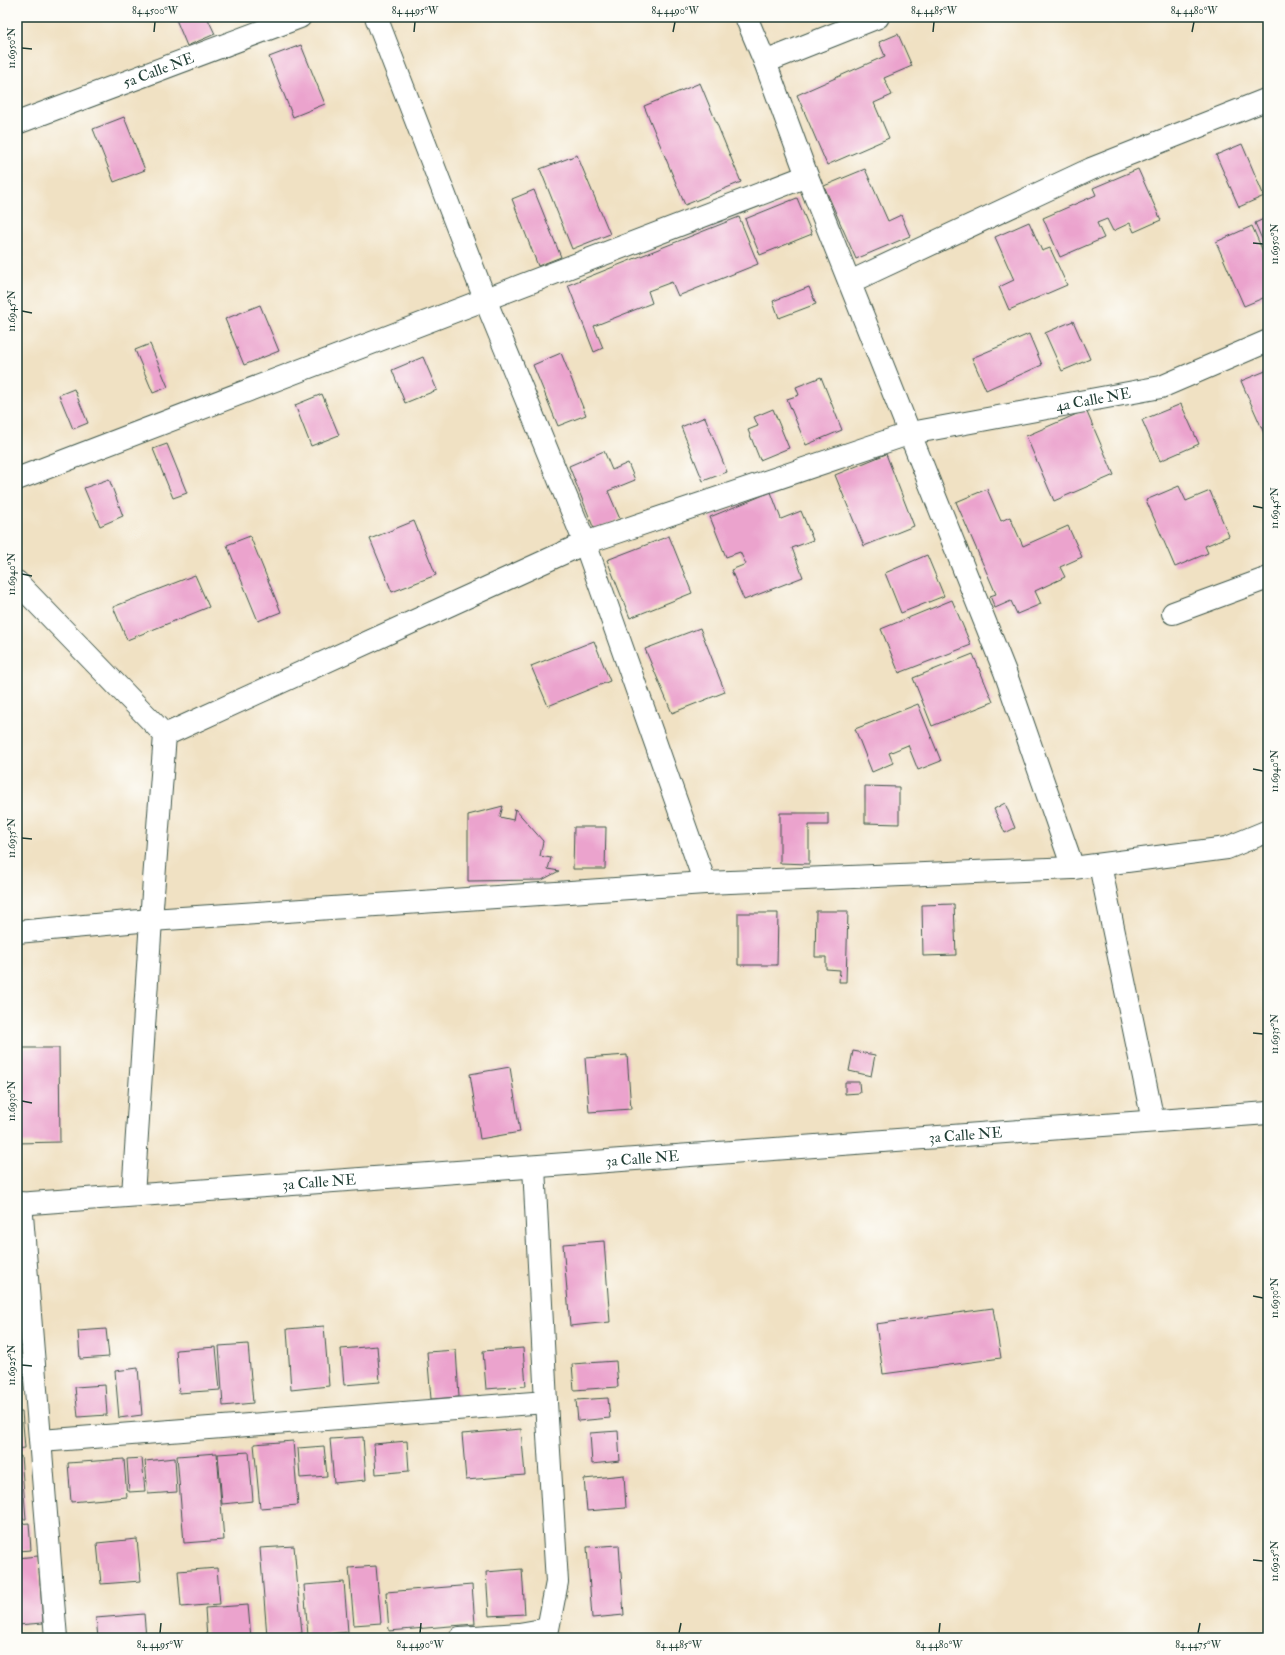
<svg xmlns="http://www.w3.org/2000/svg" width="1285" height="1655" viewBox="0 0 1285 1655" font-family="'IM FELL Double Pica',serif">
<rect width="100%" height="100%" fill="#fdfcf7"/>
<filter id="ink" filterUnits="userSpaceOnUse"><feTurbulence type="fractalNoise" baseFrequency=".025" numOctaves="2"/><feDisplacementMap in="SourceGraphic" scale="8" xChannelSelector="R" yChannelSelector="G"/><feConvolveMatrix kernelMatrix="1 2 1 2 8 2 1 2 1" color-interpolation-filters="sRGB"/></filter>
<filter id="wash" filterUnits="userSpaceOnUse"><feTurbulence type="fractalNoise" baseFrequency=".012" numOctaves="4" result="noise"/><feDisplacementMap in="SourceGraphic" scale="16" xChannelSelector="R" yChannelSelector="G"/><feGaussianBlur stdDeviation="0.9" result="paint"/><feColorMatrix in="noise" values="0 0 0 0 0 0 0 0 0 0 0 0 0 0 0 0 0 1.4 0 .05"/><feComposite in="paint" operator="in"/></filter>
<g filter="url(#wash)">
<rect width="100%" height="100%" fill="#f0e1c3"/>
<g id="blocks">
<path fill="#eba3cd" d="M175,17H207L215,34L187,46Z
M898,34L912,66L884,78L892,95L874,103L889,138L827,165L797,95L885,56L879,42Z
M301,45L325,104L293,117L269,57Z
M700,83L741,182L685,205L644,106Z
M124,117L145,170L114,182L93,129Z
M1242,144L1264,196L1239,207L1216,155Z
M577,155L610,234L572,249L540,169Z
M865,169L888,221L901,215L910,236L856,259L824,186Z
M1138,169L1161,220L1134,232L1130,223L1113,231L1107,219L1097,223L1104,238L1060,257L1043,218L1096,195L1093,188Z
M534,190L561,257L538,266L512,199Z
M797,198L812,234L760,255L745,219Z
M739,217L758,264L678,296L672,282L648,291L652,303L594,326L603,348L594,352L568,285Z
M1268,217V253L1255,223Z
M1029,222L1042,251L1050,248L1067,285L1009,310L999,287L1014,280L995,237Z
M1252,226L1268,263V296L1244,306L1216,242Z
M809,287L816,304L779,318L773,301Z
M260,305L279,351L244,365L225,319Z
M1073,321L1090,359L1062,371L1045,333Z
M1029,334L1042,365L986,390L972,358Z
M150,344L168,387L153,393L135,350Z
M561,353L586,415L558,426L533,365Z
M423,357L437,390L405,403L392,370Z
M1268,370V442L1241,381Z
M821,377L842,430L806,445L787,399L799,395L796,387Z
M74,389L88,423L73,429L59,395Z
M322,394L339,435L311,446L295,405Z
M1181,404L1199,444L1160,461L1142,420Z
M773,409L789,448L760,460L748,430L758,426L754,417Z
M1086,410L1114,475L1054,501L1026,436Z
M705,417L727,472L703,481L681,427Z
M167,444L187,493L173,498L153,449Z
M604,451L612,470L628,463L635,480L608,491L620,519L594,529L569,466Z
M886,454L914,526L864,546L835,475Z
M109,479L123,516L100,526L84,488Z
M1179,486L1186,501L1210,491L1229,536L1205,546L1208,553L1175,567L1146,500Z
M987,489L1001,521L1010,517L1023,546L1068,526L1082,557L1060,567L1065,577L1035,591L1041,604L1017,614L1011,601L995,608L990,596L996,594L956,502Z
M771,492L781,519L801,511L813,540L792,548L803,577L744,600L731,570L746,564L740,552L726,557L710,517Z
M414,521L436,575L392,592L370,539Z
M250,536L281,612L258,621L227,545Z
M669,536L692,593L630,618L607,560Z
M927,555L944,596L901,613L885,573Z
M195,575L209,607L127,640L113,607Z
M952,600L971,645L899,673L881,629Z
M700,628L725,692L672,713L645,649Z
M594,641L610,681L548,706L531,666Z
M973,654L993,702L932,726L913,678Z
M918,704L941,761L918,770L908,745L889,753L893,763L872,772L855,729Z
M865,786L899,787V824L865,823Z
M1005,803L1015,828L1005,833L994,809Z
M503,806L500,817L513,820L515,809L543,841L540,856L551,858L548,869L559,871L542,880L468,881V815Z
M780,813H828V825H809V864L780,863Z
M574,827H606L605,869H573Z
M954,904L956,955L923,956L922,905Z
M816,911H848L846,982H839L840,970L826,969V957H815Z
M738,913H778L777,965H738Z
M1268,986V1003H1267L1264,987Z
M17,1048H59L60,1142L17,1143Z
M853,1051L875,1055L871,1076L849,1071Z
M627,1055L631,1109L589,1112L585,1058Z
M510,1067L520,1132L480,1139L470,1074Z
M845,1082H859L860,1093L845,1094Z
M604,1241L610,1322L570,1326L563,1244Z
M993,1308L1001,1358L883,1374L876,1324Z
M17,1311L21,1347H17Z
M324,1326L329,1386L291,1390L287,1329Z
M106,1329L109,1357L80,1359L78,1331Z
M248,1344L253,1403L223,1406L219,1346Z
M377,1346L380,1382L344,1385L341,1349Z
M216,1347L220,1390L179,1393L176,1350Z
M523,1348L526,1386L486,1389L483,1351Z
M456,1350L459,1397L431,1399L427,1352Z
M616,1361L618,1387L574,1390L572,1364Z
M138,1368L142,1415L119,1418L115,1371Z
M105,1385L107,1415L78,1417L75,1387Z
M608,1398L610,1418L578,1421L576,1400Z
M17,1412H22L25,1448L17,1449Z
M521,1429L525,1475L466,1480L462,1434Z
M618,1431L620,1461L592,1464L590,1433Z
M363,1437L366,1480L334,1483L330,1439Z
M293,1441L298,1505L260,1508L254,1444Z
M407,1441L409,1471L376,1474L374,1444Z
M324,1446L327,1476L300,1478L298,1448Z
M249,1452L253,1501L222,1504L218,1454Z
M217,1453L224,1540L184,1543L177,1456Z
M21,1456L26,1519H17V1457Z
M142,1458L145,1491L129,1492L127,1459Z
M175,1458L177,1492L148,1494L145,1461Z
M124,1459L127,1497L71,1502L68,1463Z
M624,1475L626,1508L587,1511L584,1479Z
M29,1523L31,1550L17,1551V1524Z
M137,1539L141,1581L101,1584L97,1543Z
M619,1545L624,1615L592,1618L587,1547Z
M294,1546L302,1633L267,1636L260,1548Z
M38,1556L43,1623L17,1625V1558Z
M376,1566L381,1623L354,1625L349,1568Z
M217,1568L220,1604L181,1607L178,1571Z
M522,1569L525,1614L489,1616L486,1572Z
M344,1582L348,1632L308,1636L304,1585Z
M472,1585L475,1624L389,1631L386,1592Z
M248,1605L251,1638H207L205,1608Z
M144,1614L146,1638H98L96,1618Z"/>
</g>
</g>
<g filter="url(#ink)">
<use href="#blocks" fill-opacity="0" stroke="#3e5649" stroke-width="1"/>
<g fill="none" stroke-linecap="round" stroke-linejoin="round">
<g stroke="#3e5649" stroke-width="24">
<g id="street">
<path d="M376,17L485,299L585,543L705,883"/>
<path d="M746,17L765,62L807,176L1005,672L1073,868"/>
<path d="M765,62L878,17"/>
<path id="s1" d="M17,123L300,17"/>
<path d="M850,282L1091,169L1268,99"/>
<path d="M17,479L807,176"/>
<path d="M17,582L165,735L151,920L133,1195"/>
<path d="M1173,613L1268,578"/>
<path id="s2" d="M165,735L585,543L911,433L1161,387L1268,341"/>
<path d="M1100,865L1153,1121"/>
<path d="M17,932L151,920L705,883L1073,868L1227,848L1268,831"/>
<path d="M21,1203L56,1638"/>
<path id="s3" d="M17,1204L1268,1113"/>
<path d="M41,1441L546,1402"/>
<path d="M460,1638L519,1634L548,1629L557,1582L546,1402L534,1167"/>
</g>
</g>
<use href="#street" stroke="#fff" stroke-width="22"/>
</g>
</g>
<path fill="none" stroke="#1f3d34" stroke-width="1.5" d="M154,32L155,22M414,32L415,22M673,32L675,22M933,32L934,22M1192,32L1194,22M22,48L32,49M1253,243L1263,244M22,311L32,313M1253,506L1263,508M22,574L32,576M1253,769L1263,771M22,838L32,839M1253,1033L1263,1034M22,1101L32,1103M1253,1296L1263,1298M22,1365L32,1366M1253,1560L1263,1561M160,1633L161,1623M420,1633L421,1623M679,1633L681,1623M939,1633L940,1623M1198,1633L1200,1623"/>
<g text-anchor="middle" stroke-width="3" stroke-linejoin="round" paint-order="stroke">
<g font-size="15" fill="#1f3d34" stroke="#fdfcf7">
<text dy="5" stroke="none"><textPath href="#s1" startOffset="151">5a Calle NE</textPath></text>
<text dy="5" stroke="none"><textPath href="#s2" startOffset="991">4a Calle NE</textPath></text>
<text dy="5" stroke="none"><textPath href="#s3" startOffset="951">3a Calle NE</textPath></text>
<text dy="5" stroke="none"><textPath href="#s3" startOffset="627">3a Calle NE</textPath></text>
<text dy="5" stroke="none"><textPath href="#s3" startOffset="303">3a Calle NE</textPath></text>
</g>
</g>
<rect width="1285" height="1655" fill="none" stroke="#fdfcf7" stroke-width="44"/>
<rect x="22" y="22" width="1241" height="1611" fill="none" stroke="#1f3d34" stroke-width="1.5"/>
<g font-size="10" text-anchor="middle" fill="#1f3d34">
<text x="155" y="14">84.4500°W</text>
<text x="415" y="14">84.4495°W</text>
<text x="675" y="14">84.4490°W</text>
<text x="934" y="14">84.4485°W</text>
<text x="1194" y="14">84.4480°W</text>
<text transform="translate(11 48) rotate(-90)" y="4">11.6950°N</text>
<text transform="translate(1274 244) rotate(-90)" y="4">11.6950°N</text>
<text transform="translate(11 311) rotate(-90)" y="4">11.6945°N</text>
<text transform="translate(1274 508) rotate(-90)" y="4">11.6945°N</text>
<text transform="translate(11 574) rotate(-90)" y="4">11.6940°N</text>
<text transform="translate(1274 771) rotate(-90)" y="4">11.6940°N</text>
<text transform="translate(11 838) rotate(-90)" y="4">11.6935°N</text>
<text transform="translate(1274 1034) rotate(-90)" y="4">11.6935°N</text>
<text transform="translate(11 1101) rotate(-90)" y="4">11.6930°N</text>
<text transform="translate(1274 1298) rotate(-90)" y="4">11.6930°N</text>
<text transform="translate(11 1365) rotate(-90)" y="4">11.6925°N</text>
<text transform="translate(1274 1561) rotate(-90)" y="4">11.6925°N</text>
<text x="160" y="1648">84.4495°W</text>
<text x="420" y="1648">84.4490°W</text>
<text x="679" y="1648">84.4485°W</text>
<text x="939" y="1648">84.4480°W</text>
<text x="1198" y="1648">84.4475°W</text>
</g>
</svg>
